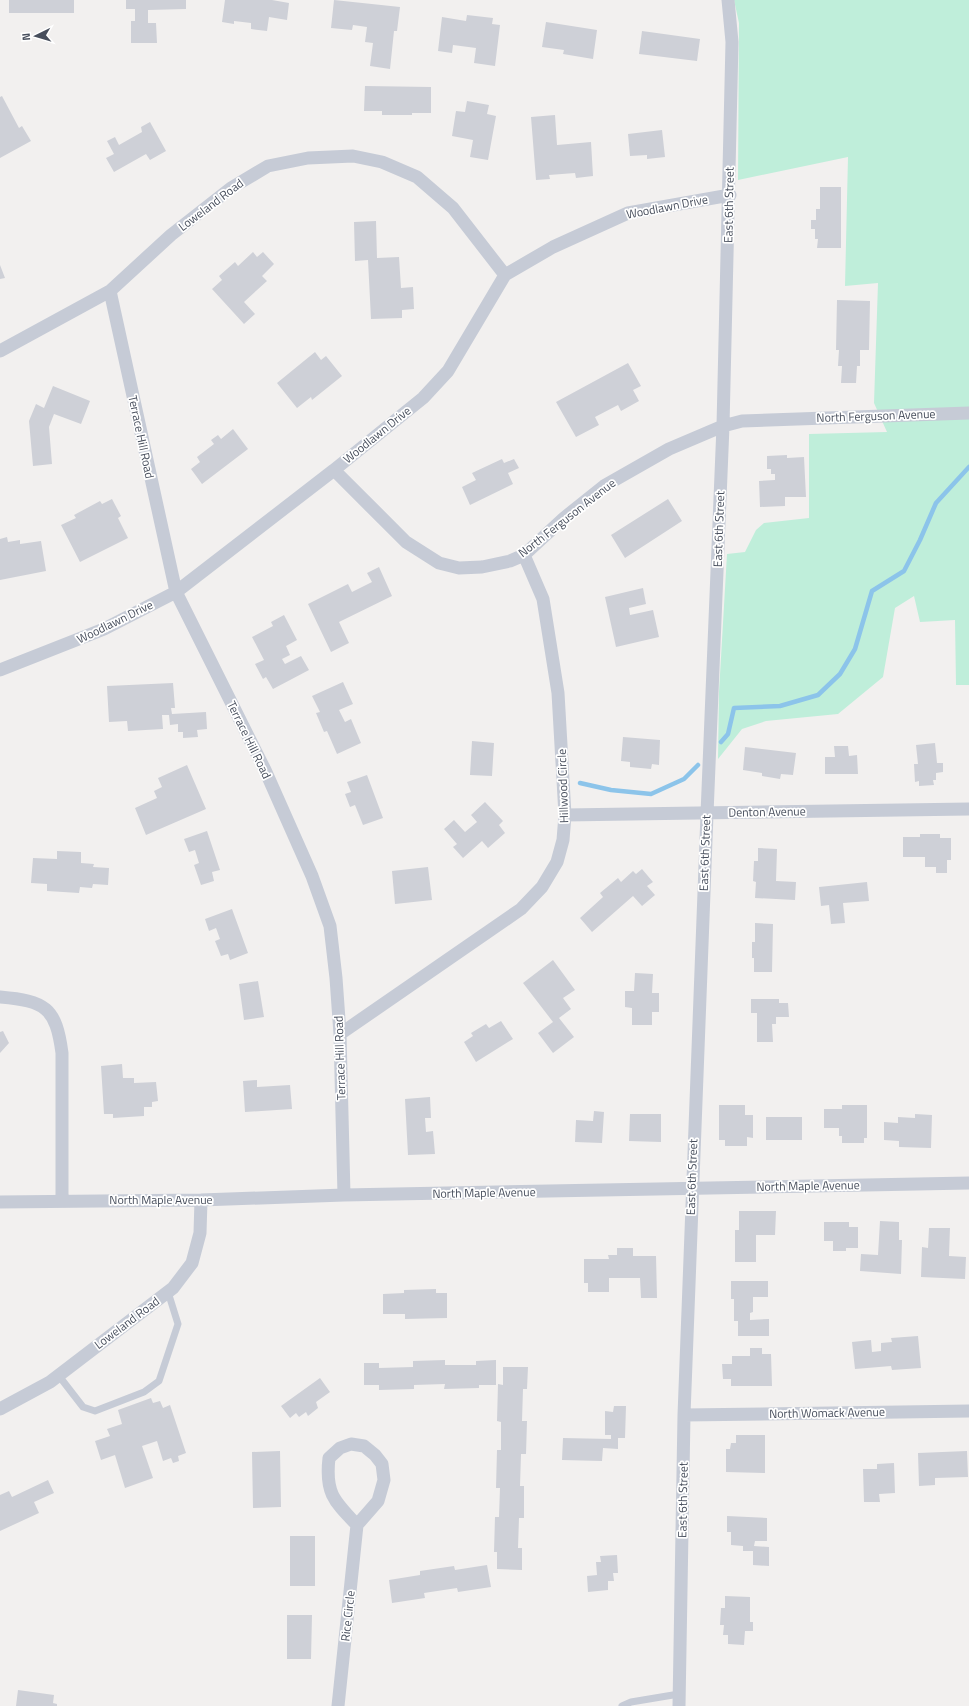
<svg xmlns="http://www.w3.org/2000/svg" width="969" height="1706" viewBox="0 0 969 1706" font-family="'Titillium Web',sans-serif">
<rect width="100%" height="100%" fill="#f2f0ef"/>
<path fill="#bfeeda" d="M734,0H969V685H956L955,620L920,622L914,596L895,608L883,677L838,714L766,721L742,729L718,759L719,692L727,554L745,552L756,530L764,523L809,518V434L887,432L874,403L878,283L845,286L848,157L738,180L739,23Z"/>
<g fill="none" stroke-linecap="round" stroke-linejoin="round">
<path stroke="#8cc4ea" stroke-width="4.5" d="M721,742L728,734L734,708L780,706L818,695L840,674L855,649L872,591L904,571L920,540L936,503L969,467
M580,783L611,790L651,794L684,779L698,765"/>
</g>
<path fill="#ced0d7" d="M9,0H74V13H9Z
M126,0H186V9L148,10V23H156L157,43H131V21H135V9H126Z
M225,0H272L289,3L287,20L269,17L267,31L251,29V23L234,21V24L222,22Z
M334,0L400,7L397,31H394L390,69L370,66L373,43L365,42L367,27L353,25L352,30L331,28Z
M467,15L493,18L492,24L500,25L495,66L474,63L476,48L453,45L452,53L438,51L442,17L466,21Z
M546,22L597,30L593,59L563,54L564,50L542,47Z
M642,31L700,39L697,61L639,54Z
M365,86L431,87V113H412V115H382V111H364Z
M2,96L19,128L22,126L31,141L0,158V97Z
M467,101L489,105L487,114L496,116L488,160L470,157L473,140L452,136L456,111L465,112Z
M555,115L557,145L591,142L593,176L576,178L575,173L549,175L550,179L536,180L531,117Z
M150,122L166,151L150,160L146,154L114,172L106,158L114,154L107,141L115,137L119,145L142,132L141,127Z
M662,130L665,157L647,159V155L630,156L628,134Z
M820,187H841V248H817L818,239H815V229H811V220H816V209H820Z
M376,221L377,258L399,257L401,288L413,287L414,309L402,310V318L371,319L368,260L355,261L354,222Z
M253,252L257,257L263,252L274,264L262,276L267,281L244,302L255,314L244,324L212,289L222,280L219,276L235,262L238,266Z
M0,265L5,278L0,279Z
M837,300L870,301L869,350H860V366H857L856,383H841L842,366H838L839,350H836Z
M315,352L321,360L326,356L342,376L312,400L311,397L297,408L277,383Z
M628,363L641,386L633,390L639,401L621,411L618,405L595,417L599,425L576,437L556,402Z
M53,386L90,401L81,424L54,414L49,427L52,464L33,466L29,421L36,404L44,408Z
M233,429L248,449L202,484L191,469L200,462L197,457L214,444L211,440L218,435L221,439Z
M787,455V458L804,457L806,497H785V506L760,507L759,481L775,480V474H771V469H767V456Z
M502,459L504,463L514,459L519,468L508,473L513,484L470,505L462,487L476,480L472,473Z
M112,499L121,516L118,518L128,538L80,562L61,525L76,518L74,515L100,501L102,504Z
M668,499L682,521L625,558L611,535Z
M7,537L8,542L20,540V544L41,541L46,571L0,580V539Z
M379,567L392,596L339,622L349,643L331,652L308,604L348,584L352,592L372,582L367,573Z
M643,588L646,604L629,608L630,615L653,610L659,637L616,647L605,597Z
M284,615L297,640L286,646L290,655L282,659L285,664L301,656L309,670L273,689L266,677L263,679L255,664L264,660L252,637L273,626L271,622Z
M343,682L353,704L339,710L345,722L351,719L361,743L337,754L327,731L324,732L316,713L320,712L312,696Z
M173,683L175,708H171L172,714L206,712L207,729L197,730L198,737L183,738V732H178V724L170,725L169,715H162L163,729L128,731L127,721L109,722L107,686Z
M623,737L660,740L659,765L652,764L651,769L630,767V762L621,761Z
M472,741L494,743L492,776L470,775Z
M935,743L937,763H943V772L936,773V780H933L934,785L919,786V781L915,782L914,764H918L916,745Z
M834,746H848L849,756L857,755L858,774H825V757H835Z
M745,747L796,753L793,775L781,774L780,779L762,776V773L743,770Z
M187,765L206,809L146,835L135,808L157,798L154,791L162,787L158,778Z
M367,775L383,818L363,825L355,805L350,807L345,794L351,792L347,782Z
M485,802L503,821L499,825L505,833L488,848L482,841L463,858L453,847L457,844L444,829L454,820L465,832L477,822L471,815Z
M207,831L220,870L212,872L214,881L201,885L194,865L199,863L195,850L189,852L184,839Z
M920,834H940V838H951V860H947V873H936V867H925V857H903V837H920Z
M758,848L777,849L776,881L796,882L795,900L755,898L756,882L753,881L754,861H758Z
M57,851L81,852V863L94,864L93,867L109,868L108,885L93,884L92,888L80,887L79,893L47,891V884L31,883L33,858L57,859Z
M428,867L432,900L395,904L392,871Z
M642,869L653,882L647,886L655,895L642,906L633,896L592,932L580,918L603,897L600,893L618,878L621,882L633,871L636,874Z
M867,882L869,901L843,903L845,923L831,924L829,905L821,906L819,887Z
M232,909L248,953L230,960L228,954L221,956L215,941L220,939L216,928L209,931L205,919Z
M755,923L773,924L772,972H754V958H752V942H755Z
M553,960L575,990L563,998L571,1009L559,1018L574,1037L553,1053L538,1033L553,1022L523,983Z
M635,973L653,974L652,993H659V1012H652V1025H632V1008L625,1007V991H634Z
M258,981L264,1017L244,1020L239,984Z
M751,999H779V1003H788L789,1017H776V1024H772L773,1042H757V1013H751Z
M501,1021L513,1039L476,1062L464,1042L473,1036L471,1033L486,1024L489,1028Z
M3,1031L9,1043L0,1053V1032Z
M122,1064L123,1078H134V1083L156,1082L158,1101L152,1102V1107H144V1116L113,1118V1114H104L101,1066Z
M257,1080V1087L290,1085L292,1109L245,1112L243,1081Z
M430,1097L431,1118H425L426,1132L433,1131L435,1154L408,1155L405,1099Z
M719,1105H745V1115H753V1138L747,1137V1146H725V1140H719Z
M842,1105H867V1138H864V1143H842V1136H839V1128H824V1109H842Z
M594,1111L604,1112L602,1143L575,1142L576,1120L593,1121Z
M630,1114H661V1142L629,1141Z
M915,1114L932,1115L931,1148L899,1147V1141L884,1140V1122L898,1123V1117L915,1118Z
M766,1117H802V1140H766Z
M739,1211H776L775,1235H756V1262H735V1230H739Z
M880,1221L899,1222V1240H902L901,1274L860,1271L861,1254L878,1255Z
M824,1222H849V1227H858V1248H846V1251H833V1241H824Z
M929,1228H950L949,1256L966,1257L965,1279L921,1277L922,1247L928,1248Z
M617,1248H633V1256H656L657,1298H641L640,1278H609V1292H588V1283H584V1259H609L608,1255H617Z
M731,1281H768V1297H753V1312L750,1313V1320L769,1319V1336H738V1321H734V1299H731Z
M436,1289V1293H447V1318L405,1319V1314H383V1294L404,1293V1290Z
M918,1336L921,1368L892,1370L891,1366L855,1369L852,1342L871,1340L872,1352L881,1351V1343L892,1342L891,1338Z
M750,1348H762V1354H771L772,1386H731V1379H723L722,1364H732V1356H750Z
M445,1360V1365H476V1361L496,1360V1385H479V1388L444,1389L445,1384L414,1385V1389L379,1390V1385H364V1363H379V1368L413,1367V1361Z
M503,1367H528L527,1389H523L522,1421H527L526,1454H521L520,1486H524V1518H519L518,1548H522V1570L497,1569V1552H494L495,1517H499L500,1488H496L497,1450H501V1422L497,1421L498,1384L503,1385Z
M320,1378L330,1392L316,1402L318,1408L308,1416L306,1412L299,1417L296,1413L290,1418L281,1406Z
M151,1398L153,1403L160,1401L163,1408L170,1405L186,1453L178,1456L179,1461L173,1463L171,1458L163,1461L157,1441L142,1446L153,1478L125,1488L115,1455L101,1460L95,1441L110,1436L107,1429L122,1424L118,1410Z
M614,1406H626L625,1438H618V1449L603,1448L602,1461L562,1460L563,1438L611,1439V1435H605V1411L613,1412Z
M736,1435H765V1473L726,1472V1449H730L731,1443H736Z
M280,1451L281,1507L253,1508L252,1452Z
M967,1451L968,1477L935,1478V1485L919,1486L918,1453Z
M894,1463L895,1493L879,1494L880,1502H864L863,1469H877V1464Z
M48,1480L54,1493L34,1502L39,1513L0,1531V1495L9,1491L12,1497Z
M727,1516L767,1518V1541H755L754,1546L769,1547V1566L753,1565V1551H743V1546L731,1545V1532H727Z
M290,1536H315V1586H290Z
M617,1555L618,1573H613L614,1581H608V1590L588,1592L587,1576L597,1575L596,1562H601L600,1556Z
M487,1565L491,1587L458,1592L457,1588L424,1593L425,1598L392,1603L389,1580L420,1575V1571L454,1566L455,1570Z
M725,1596L750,1597V1622H753V1631H745L744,1645L728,1644V1635H723L724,1625H720L721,1608H725Z
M287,1615H312L311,1659H287Z
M18,1690L54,1695L53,1703L57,1704V1706H16Z"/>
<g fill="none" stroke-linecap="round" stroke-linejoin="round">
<path stroke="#c6cbd6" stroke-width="7" d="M59,1376L83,1407L95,1411L144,1392L159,1381L178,1324L168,1292
M622,1706L631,1702L679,1694"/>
<path stroke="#c6cbd6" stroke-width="13" d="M110,291L176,592L265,770L312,876L330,926L336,978L340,1034L344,1195
M0,351L110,291L171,235L231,188L268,166L308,158L353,156L382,162L417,177L453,208L505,275
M334,470L406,542L439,563L459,568L482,567L510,561L524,555L564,518L604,486L669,449L723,426L742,421L969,413
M0,670L104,629L176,592L334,470L423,398L448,371L505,275L553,247L628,213L730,195
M565,815L969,809
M0,997C45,1001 56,1007 62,1053V1200
M340,1034L521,909L542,887L557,862L563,840L565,815L558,693L543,599L524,555
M0,1202L201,1200L344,1195L969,1183
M0,1409L50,1382L173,1288L192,1263L200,1233L201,1200
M684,1415L969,1411
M338,1706L357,1525L378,1501L384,1480L382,1464L375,1455L364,1446L351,1444L340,1448L329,1458C325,1493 334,1501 357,1525
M679,1706L684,1415L707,814L723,426L732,42L728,0"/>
</g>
<g text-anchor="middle" stroke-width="3.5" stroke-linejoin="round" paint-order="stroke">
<g font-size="12" fill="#474e5c" stroke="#fff">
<text transform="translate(211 205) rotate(-37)" y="4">Loweland Road</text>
<text transform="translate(729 205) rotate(-89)" y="4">East 6th Street</text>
<text transform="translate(667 207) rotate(-11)" y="4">Woodlawn Drive</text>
<text transform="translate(876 416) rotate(-2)" y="4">North Ferguson Avenue</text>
<text transform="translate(377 435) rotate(-39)" y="4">Woodlawn Drive</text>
<text transform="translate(141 437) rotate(78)" y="4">Terrace Hill Road</text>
<text transform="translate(567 518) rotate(-38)" y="4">North Ferguson Avenue</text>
<text transform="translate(719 529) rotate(-88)" y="4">East 6th Street</text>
<text transform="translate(115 622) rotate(-26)" y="4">Woodlawn Drive</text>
<text transform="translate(249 740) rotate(64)" y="4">Terrace Hill Road</text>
<text transform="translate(563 786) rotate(-92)" y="4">Hillwood Circle</text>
<text transform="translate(767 812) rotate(-1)" y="4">Denton Avenue</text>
<text transform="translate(705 853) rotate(-88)" y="4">East 6th Street</text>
<text transform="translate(340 1058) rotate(-92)" y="4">Terrace Hill Road</text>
<text transform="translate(692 1177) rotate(-88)" y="4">East 6th Street</text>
<text transform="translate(808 1186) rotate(-1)" y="4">North Maple Avenue</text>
<text transform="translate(484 1193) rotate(-1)" y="4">North Maple Avenue</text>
<text x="161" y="1204">North Maple Avenue</text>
<text transform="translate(127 1323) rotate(-37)" y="4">Loweland Road</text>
<text transform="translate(827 1413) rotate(-1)" y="4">North Womack Avenue</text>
<text transform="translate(683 1500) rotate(-89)" y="4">East 6th Street</text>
<text transform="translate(348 1616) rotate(-84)" y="4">Rice Circle</text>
</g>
</g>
<g transform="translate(36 36) rotate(265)" stroke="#ffffff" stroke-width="3" paint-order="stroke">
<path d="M0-3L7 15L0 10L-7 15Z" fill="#474e5c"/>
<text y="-6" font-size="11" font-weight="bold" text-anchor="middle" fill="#474e5c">N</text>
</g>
</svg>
